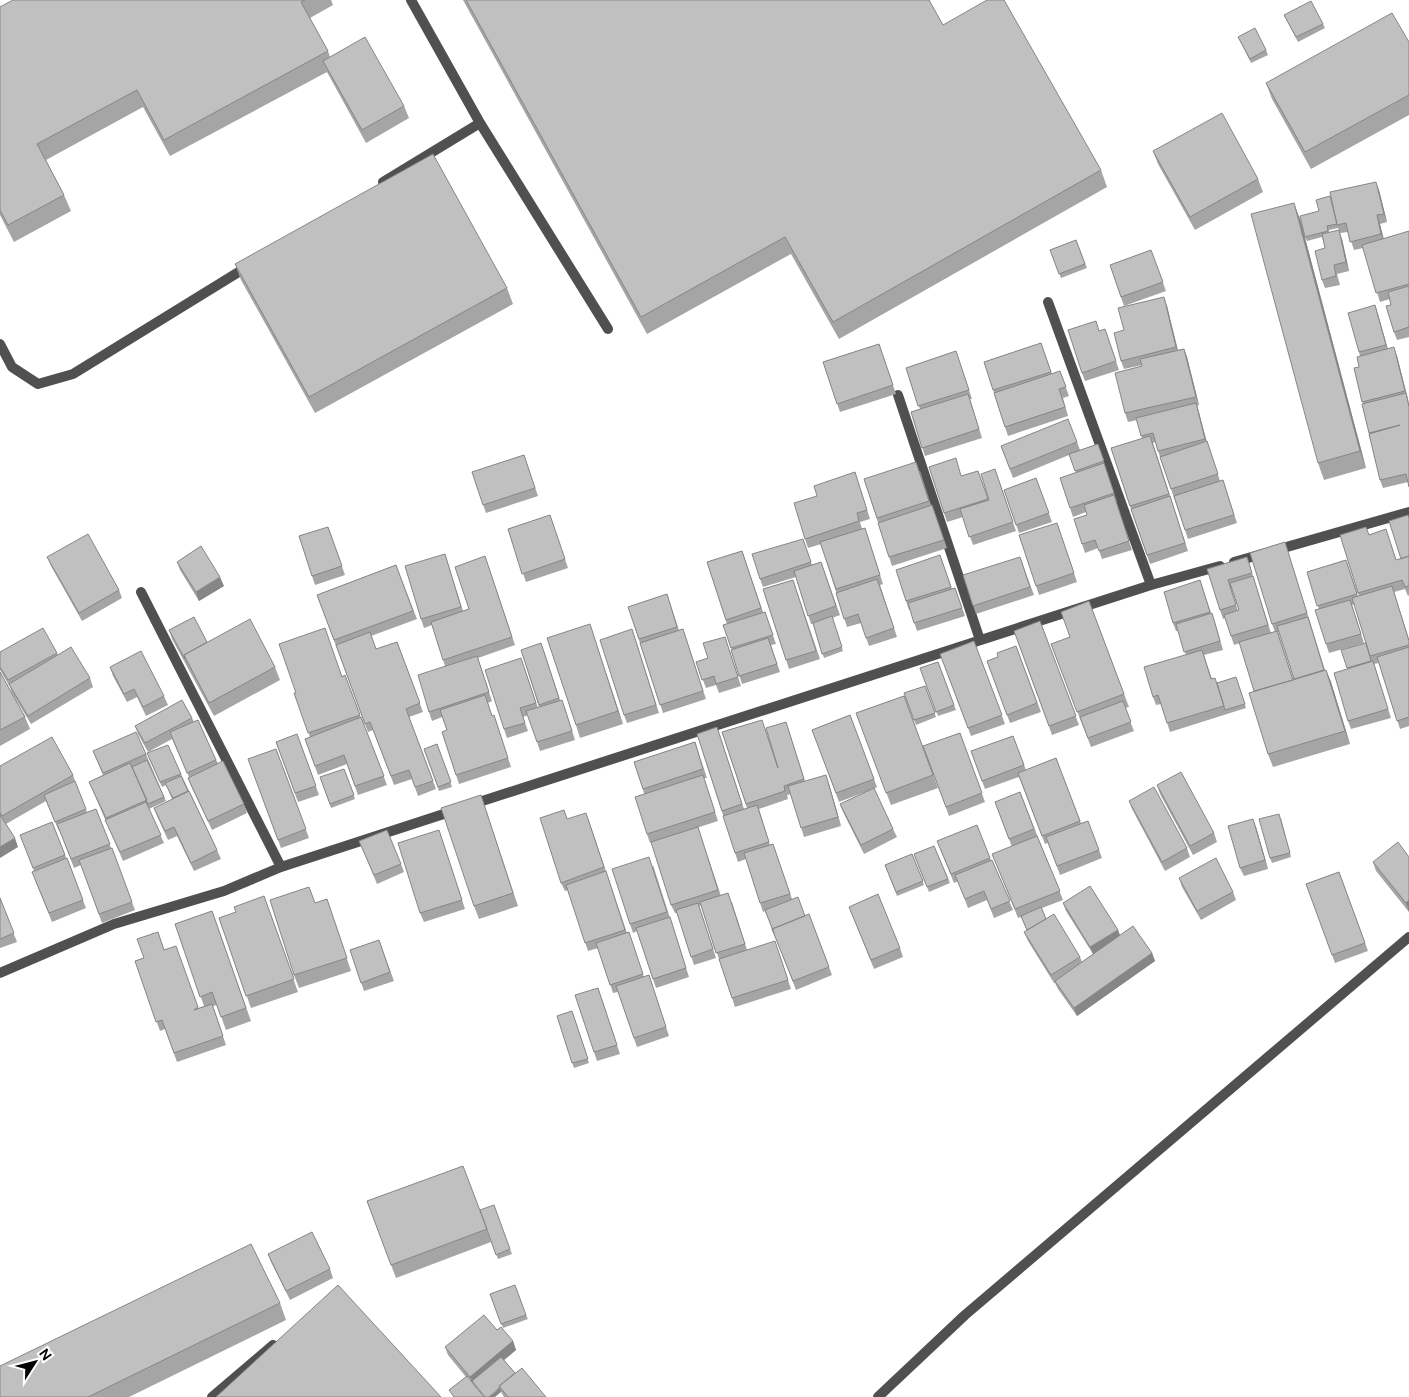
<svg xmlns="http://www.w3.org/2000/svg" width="1409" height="1397" viewBox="0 0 1409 1397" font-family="'DM Sans',sans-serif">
<rect width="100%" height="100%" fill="#fff"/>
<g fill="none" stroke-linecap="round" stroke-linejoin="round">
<path stroke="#505050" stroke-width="10" d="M411,0L480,123L608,329
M383,182L480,123
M0,344L12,367L38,384L73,374L250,265
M212,1397L273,1345
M878,1397L965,1315L1409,937"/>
<path stroke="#505050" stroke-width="10" d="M1048,302L1151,585
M898,395L980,640
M1234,562L1409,512
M141,592L281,867
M470,805L1151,585L1220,566
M0,973L114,924L224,891L281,867L456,810"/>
</g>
<path fill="#a5a5a5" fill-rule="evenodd" d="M13,0H331L333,5L310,18L328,51L330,57L404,106L409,118L366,143L327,72L170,156L143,107L46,160L64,195L71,211L14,242L0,215V7Z
M463,0H929L943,25L1101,170L1107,187L839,339L791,254L647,334Z
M1284,15L1323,24L1325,28L1298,42Z
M1238,37L1266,50L1268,55L1251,63Z
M1409,42V115L1311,169L1272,99L1266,83Z
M1153,151L1258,179L1263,192L1195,230L1158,164Z
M1379,190L1387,222L1380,224L1384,239L1409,231V337L1397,340L1394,332L1391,305L1390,299L1380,302L1363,248L1354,250L1348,232L1340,233L1338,228L1329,230V233L1342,239L1349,271L1337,274L1340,285L1325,288L1322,280L1325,248L1322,237L1307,241L1305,237L1319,211Z
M1300,219L1366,468L1324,480L1318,463Z
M1076,240L1087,268L1061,278L1050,250Z
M1151,250L1166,291L1124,306L1110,265Z
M235,264L507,288L513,304L315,413L241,280Z
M1375,305L1388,349L1397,356L1409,403L1408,482L1383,488L1380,480L1362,404H1363L1354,368L1359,367L1360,356L1359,352Z
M1167,306L1178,350L1184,349L1187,357L1199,405L1197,406L1207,442L1210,450L1220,481L1223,480L1237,523L1188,539L1155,442L1153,443L1188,551L1150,564L1133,515L1130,506L1142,438L1137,420L1128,422L1125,413L1142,366V365L1124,369L1121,361L1124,330Z
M1105,329L1119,370L1085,381L1082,373L1099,331Z
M1041,343L1052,374L1060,371L1069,396L1063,398L1068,416L1008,436L984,362Z
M879,344L896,394L840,412L823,362Z
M956,351L972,399H970L982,438L925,456L911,412L920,409L906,368Z
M1077,442L1080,450L1098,444L1117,502H1116L1132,550L1102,559L1098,548L1085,553L1074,519L1087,515L1086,512L1073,517L1060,478L1076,473L1069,455L1013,478L1001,446Z
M524,455L538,496L486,513L472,472Z
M995,469L1016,531L973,545L963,517L947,522L944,513L962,476L978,471L988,500H989Z
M920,471L931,505H932L947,548L892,566L864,479Z
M855,472L870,519L860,522L862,529L865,528L883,584L880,585L897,637L869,646L861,623L847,627L821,544L808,548L805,539L817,496Z
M1036,478L1052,522L1019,533L1004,490Z
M550,515L568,568L526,582L508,529Z
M1409,518V595L1408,596L1405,589L1394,592L1409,639V726L1400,729L1379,663L1374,664L1391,718L1351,729L1348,721L1347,669L1366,643L1354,604L1352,605L1364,643L1329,653L1326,644L1319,609L1307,572L1346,560L1358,596H1359L1340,535H1369L1386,529L1396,560L1401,559Z
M1057,523L1077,582L1039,595L1036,586Z
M328,527L345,575L315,585L299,536Z
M803,539L812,565L821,562L840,615L832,618L843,651L824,658L813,624H811L796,577L763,587L760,579Z
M1285,542L1325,670H1326L1331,682L1350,744L1273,767L1268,754L1254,691L1240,643L1234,645L1225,618L1223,619L1220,610L1207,569L1247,557L1271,633L1275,632L1272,624ZM1231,589H1232L1239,610L1238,611ZM1278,632H1279L1294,679L1293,680Z
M742,551L763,612H765L776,644L771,645L780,672L742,684L731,650H732L723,625L727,624L707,562Z
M445,554L463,611L469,609L485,556L515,645L478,658L492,701L488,703L492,716L494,715L511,767L459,784L442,732L447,730L442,717L432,721L429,712L445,666L432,625L424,628L421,619Z
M940,555L952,589L955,588L965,616L917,631L910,610H909L906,601Z
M47,557L119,590L122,598L82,621L51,566Z
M1020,557L1034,595L976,614L963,575Z
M177,562L224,586L199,601L180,570Z
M396,565L417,619L371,636L376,649L397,642L423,712L409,717L436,789L418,796L412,779L394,785L373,730L368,732L317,595Z
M793,580L820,659L789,669L763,589Z
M1200,580L1211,613H1212L1215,622L1223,650L1204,655L1212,679L1217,683L1236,677L1246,708L1170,732L1161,704L1156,705L1153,697L1186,655L1178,631H1176L1173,623Z
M667,594L679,630L683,629L706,699L663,713L628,607Z
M1089,601L1129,707L1125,708L1134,731L1091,747L1051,644L1070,637Z
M1040,621L1079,725L1052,735L1014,631Z
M169,630L207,642L275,667L280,680L214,716L172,639Z
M594,637L623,724L580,738L576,725Z
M725,637L741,686L719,693L716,685L706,688L696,662L708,658Z
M635,638L659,713L627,723L624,715Z
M974,641L1005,724L971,736L940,654Z
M1016,646L1041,712L1010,723L987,661L998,657Z
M521,650L544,651L560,700L565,708L575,740L540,751L528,715L523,717L528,731L507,738L504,729L524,667L538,708L539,707Z
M0,652L57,653L58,655L90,678L93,687L31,724L12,693L10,687L0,670Z
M938,662L956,710L938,716L920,668Z
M110,667L164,696L168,705L146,716L137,697L127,702L113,676Z
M0,672L25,717L30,729L0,746Z
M345,675L361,718V717L387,785L358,795L347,764L318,775L305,739L310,737L294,693Z
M925,686L936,717L916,725L904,693Z
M904,696L938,788L891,805L856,713Z
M850,715L877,787L874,789L893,829L897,837L864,854L843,812L840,804L865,792L839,802L812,730Z
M192,718L194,722L216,760L218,763L244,804L247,813L212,830L191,786L188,778L189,777L172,739L148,752L138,734L135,726Z
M786,722L805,781L829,784L841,826L804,837L791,794L787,795L788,799L759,809L770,845L773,844L792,899L805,916L809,914L832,975L796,990L765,911L763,912L746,859L738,862L697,734L720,736L744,809L747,808L722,732L775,758Z
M960,733L985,802L949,816L923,746Z
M297,734L319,795L298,802L276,742Z
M1013,736L1026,770L1056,758L1081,823L1088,821L1102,858L1060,875L1048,843L1045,844L1019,777L985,789L971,751Z
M695,742L707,778H704L718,821L650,843L647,834L644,793L634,762Z
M437,744L452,787L439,791L424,749Z
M276,749L309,838L281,848L248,759Z
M93,751L146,754L166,801L149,809L164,843L123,861L89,782L103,775Z
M149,758L181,774L217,850L221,859L194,871L177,836L168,840L157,816L154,808L172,799L166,785L162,787Z
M0,766L73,775L76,784L87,812L96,809L135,910L102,923L81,865L74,868L60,831H59L46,801L6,824L18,847L0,815Z
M344,769L355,799L331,808L320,777Z
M1157,785L1214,833L1217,842L1193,855L1160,794Z
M1020,792L1063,900L1042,908L1046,919L1080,957L1082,962L1093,954L1066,911L1063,903L1118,930L1120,935L1152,953L1155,961L1077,1016L1058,989L1055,983H1054L1028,941L1024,932L1027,931L1021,917L1018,918L996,863L1012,847L995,802Z
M481,795L518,906L479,919L474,906Z
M1129,801L1187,848L1190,857L1165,871L1132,809Z
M1281,818L1291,857L1272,863L1270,858Z
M567,819L589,821L627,933L644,977L649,975L669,1036L637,1047L618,992L613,993L598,948L588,951L568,890L565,891L561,883Z
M52,822L86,908L52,922L35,880L34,871L20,835Z
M1256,827L1268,869L1244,876L1240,868Z
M701,836L721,896L732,902L747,950H778L791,989L735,1007L701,905L699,906L716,958L694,965L677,913H675L671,905Z
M442,839L465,909L424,922L420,913Z
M359,841L401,864L404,872L377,884Z
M934,846L950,883L929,892L914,854Z
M940,849L990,858L1013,910L994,918L987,900L968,908L958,881L954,883Z
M912,854L924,885L897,896L885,865Z
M1409,857V912L1376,871L1373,862Z
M653,865L689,977L656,988L637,931L633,933L630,924Z
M1339,872L1368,951L1335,963L1306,884Z
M1179,878L1233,892L1236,900L1201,920L1182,887Z
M264,896L298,992L251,1008L219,918L236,912Z
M0,898L17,942L0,948Z
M327,899L351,971L299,988L294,975L315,903Z
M849,907L900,948L903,957L874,969Z
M212,911L251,1021L226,1030L217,1005L213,1006L226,1045L177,1062L165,1029L160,1031L135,961L164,950L198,1008L204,1006L175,924Z
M379,940L394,981L364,991L350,950Z
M598,988L620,1054L597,1061L594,1052Z
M572,1011L589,1063L574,1068L557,1016Z
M367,1201L480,1210L510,1249L512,1254L498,1259L485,1223L491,1242L396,1278Z
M268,1254L330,1269L333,1278L290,1300L271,1262Z
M490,1294L526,1315L528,1319L503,1328Z
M280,1303L286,1320L129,1397H0Z
M497,1330L513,1341L516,1350L504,1360L515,1373L546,1397H504L501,1392L466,1377L448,1355L445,1347Z"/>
<path fill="#868686" d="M1376,182L1379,190L1387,222L1384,214Z
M1294,203L1300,219L1366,468L1360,451Z
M1377,215L1380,224L1384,243L1381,234Z
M1339,230L1342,239L1349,271L1346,262Z
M1164,297L1167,306L1179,356L1176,347Z
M1375,305L1378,314L1389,354L1386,345Z
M1394,347L1397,356L1408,400L1405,391Z
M1184,349L1187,357L1199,405L1196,397Z
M1196,403L1199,412L1208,448L1205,439Z
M220,577L224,586L199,601L196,592Z
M590,624L594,637L623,724L618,711Z
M1326,670L1331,682L1350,744L1345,731Z
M826,775L829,784L841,826L838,817Z
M1253,819L1256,827L1268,869L1265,860Z
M15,838L18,847L0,858V847Z
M1409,900V912L1406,903Z
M1118,930L1121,939L1094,956L1090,947Z
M1152,953L1155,961L1077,1016L1074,1008Z
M513,1341L516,1350L474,1385L471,1381L470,1377Z
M500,1388L501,1392L495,1397H489Z"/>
<path fill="#c0c0c0" stroke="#868686" d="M13,0H305L301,2L328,51L164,140L137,90L37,144L64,195L8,225L0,210V7Z
M466,0H929L943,25L987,0H1004L1101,170L833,322L785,237L641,317Z
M1311,1L1323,24L1296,37L1284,15Z
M1392,13L1409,42V95L1305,152L1266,83Z
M1255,28L1266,50L1250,59L1238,37Z
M365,37L404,106L362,130L323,61Z
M1222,113L1258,179L1190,217L1153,151Z
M433,154L507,288L309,397L235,264Z
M1376,182L1384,214L1377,215L1381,234L1350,242L1346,223L1337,225L1330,192Z
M1330,196L1337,224L1327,226L1328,231L1305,237L1300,216L1319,211L1316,200Z
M1294,203L1360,451L1318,463L1251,214Z
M1339,230L1346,262L1334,265L1336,276L1322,280L1315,251L1325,248L1322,234Z
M1409,231V284L1376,293L1362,245Z
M1076,240L1085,264L1059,274L1050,250Z
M1151,250L1163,282L1121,297L1110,265Z
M1409,286V327L1394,332L1386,306L1391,305L1388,292Z
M1164,297L1176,347L1121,361L1114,333L1124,330L1118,308Z
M1375,305L1386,345L1359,352L1348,313Z
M1096,321L1099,331L1105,329L1116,361L1082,373L1068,330Z
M1041,343L1051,372L993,390L984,362Z
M879,344L893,385L837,404L823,362Z
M1394,347L1405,391L1362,402L1354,368L1359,367L1357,357Z
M1184,349L1196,397L1125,413L1115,373L1142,366L1140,359Z
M956,351L969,390L918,406L906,368Z
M1060,371L1066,387L1059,389L1065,407L1005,427L994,393Z
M1406,393L1409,407V487L1406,474L1380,480L1369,434L1400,425L1369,433L1362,404Z
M968,394L979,429L922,448L911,412Z
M1196,403L1205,439L1158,451L1153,433L1141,436L1136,418Z
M1068,419L1077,442L1010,469L1001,446Z
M1150,436L1169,494L1130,506L1111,448Z
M1207,441L1218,474L1171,489L1160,457Z
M1098,444L1104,461L1075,471L1069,454Z
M524,455L535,488L483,505L472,472Z
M956,458L961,476L978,471L988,499L944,513L929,467Z
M916,462L929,501L877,518L864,479Z
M1104,463L1114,493L1070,508L1060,478Z
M995,469L1013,522L969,537L960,509L989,500L981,474Z
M855,472L867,510L857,513L859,521L805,539L794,503L817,496L814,486Z
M1036,478L1049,513L1016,525L1004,490Z
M1223,480L1234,515L1185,530L1174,496Z
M1114,495L1129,541L1099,551L1095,540L1082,544L1074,519L1087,515L1084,505Z
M1170,496L1185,543L1147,555L1131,509Z
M932,505L944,540L889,557L878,523Z
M550,515L565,559L522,574L508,529Z
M1408,515L1409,518V556L1401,559L1389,521Z
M1057,523L1074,573L1036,586L1019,535Z
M328,527L342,566L312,576L299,536Z
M1366,527L1369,535L1386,529L1396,560L1409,556V586L1405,587L1402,580L1358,593L1340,535Z
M865,528L880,575L836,589L820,542Z
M88,534L119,590L79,613L47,557Z
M803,539L811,562L760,579L752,554Z
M1285,542L1307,613L1272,624L1250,553Z
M201,546L220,577L196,592L177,562Z
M742,551L761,608L726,620L707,562Z
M445,554L461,607L421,619L405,566Z
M940,555L951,587L906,601L896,570Z
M485,556L512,637L443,660L431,622L469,609L455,567Z
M1020,557L1030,587L973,606L963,575Z
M1247,557L1252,573L1228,580L1236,605L1220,610L1207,569Z
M1346,560L1357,594L1317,606L1307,572Z
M821,562L836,606L808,616L794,571Z
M396,565L413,611L334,640L317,595Z
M1253,576L1268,625L1231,636L1224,615L1239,610L1230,583Z
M877,579L894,628L866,638L858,614L844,619L836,593Z
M793,580L816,651L786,660L763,589Z
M1200,580L1210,612L1173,623L1164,592Z
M1392,586L1409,641V645L1370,656L1352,598Z
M955,588L962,608L914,623L908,603Z
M667,594L677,627L639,639L628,607Z
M1350,600L1361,634L1326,644L1315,610Z
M1089,601L1124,694L1077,712L1051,644L1070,637L1061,612Z
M765,612L773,635L731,648L723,625Z
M1212,613L1220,641L1184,652L1176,624Z
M832,616L842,647L822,654L813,623Z
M194,617L207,642L184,655L185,659L169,630Z
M1308,617L1324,670L1294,679L1277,626Z
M250,619L275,667L209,703L184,655Z
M1040,621L1076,716L1049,726L1014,631Z
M590,624L618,711L576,725L547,638Z
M43,628L57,653L8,680L0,667V652Z
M325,628L342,677L345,675L360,715L308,733L294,693H296L279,644Z
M632,629L656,705L624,715L600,640Z
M683,629L703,691L660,705L640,643Z
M1277,631L1293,680L1254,691L1239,642Z
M370,632L376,649L397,642L420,703L406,709L433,781L415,787L409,770L391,776L370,722L365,724L336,645Z
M725,637L738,677L716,684L714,676L702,680L696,662L708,658L703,643Z
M768,638L777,664L739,676L731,650Z
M974,641L1002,715L968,728L940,654Z
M541,643L559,698L539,705L521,650Z
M1366,643L1371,661L1347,668L1341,650Z
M1016,646L1037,703L1007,715L987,661L998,657L997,653Z
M71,647L90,678L28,716L9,684Z
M1409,647V717L1397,721L1377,657Z
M1202,650L1211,679L1215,678L1224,706L1167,723L1158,695L1153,697L1144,667Z
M141,651L164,696L143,707L134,689L124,694L110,667Z
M477,656L489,692L429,712L418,675Z
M521,658L536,703L520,708L525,723L504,729L485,670Z
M1373,661L1388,709L1348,721L1334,673Z
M938,662L954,705L936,712L920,668Z
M1326,670L1345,731L1268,754L1249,693Z
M0,672L25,717L0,730Z
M1236,677L1245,704L1225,710L1217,683Z
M925,686L935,713L914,720L904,693Z
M485,695L492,716L494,715L508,758L456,775L442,732L447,730L440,710Z
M904,696L933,775L886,793L856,713Z
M182,700L192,718L145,743L135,726Z
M562,700L572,731L537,742L526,711Z
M1123,701L1131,722L1088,738L1080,717Z
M850,715L874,779L836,793L812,730Z
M361,717L384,776L355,786L344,755L315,766L305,739Z
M198,720L216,760L187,773L170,732Z
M762,720L778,768L766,728L786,722L804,779L784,786L785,791L746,804L722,732Z
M717,727L742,804L722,811L697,734Z
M136,732L146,754L103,773L93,751Z
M960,733L982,793L946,807L923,746Z
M297,734L316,786L295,793L276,742Z
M1013,736L1024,765L982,781L971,751Z
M52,737L73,775L2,816L0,812V766Z
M695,742L703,769L643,789L634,762Z
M437,744L451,782L438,787L424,749Z
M168,745L181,774L160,782L147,753Z
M276,749L306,829L278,840L248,759Z
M1056,758L1080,821L1042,836L1018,773Z
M147,760L164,797L148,804L132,767Z
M223,761L244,804L208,821L188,778Z
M130,763L147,800L106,818L89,782Z
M344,769L354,795L330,804L320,777Z
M1181,772L1214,833L1190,846L1157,785Z
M703,775L715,812L647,834L635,797Z
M826,775L838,817L801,828L788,786Z
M181,776L188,791L173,798L165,783Z
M75,781L86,809L55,822L44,795Z
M1154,787L1187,848L1162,862L1129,801Z
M874,788L893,829L861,845L840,804Z
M189,791L217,850L191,863L174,827L165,831L154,808Z
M1020,792L1034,829L1009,839L995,802Z
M481,795L513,893L474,906L441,808Z
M146,802L161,835L120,852L105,820Z
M757,805L769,842L735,853L723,816Z
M96,809L110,844L71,859L57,824Z
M564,810L567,819L586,813L604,867L561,883L540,818Z
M1279,814L1290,853L1270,858L1259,819Z
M0,815L15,838L0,847Z
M1253,819L1265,860L1240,868L1228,826Z
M1088,821L1099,850L1057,866L1046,837Z
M52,822L65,855L33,868L20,835Z
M977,825L990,858L951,874L937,841Z
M698,827L718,890L671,905L651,842Z
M387,830L401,864L374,875L359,841Z
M439,830L462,900L420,913L398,843Z
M1037,836L1060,891L1015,909L992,854Z
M1398,842L1409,857V900L1406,903L1373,862Z
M773,844L790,894L760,903L744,853Z
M934,846L948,879L927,887L914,854Z
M112,848L132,902L99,914L79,860Z
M912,854L923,881L896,892L885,865Z
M649,857L667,912L630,924L612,869Z
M67,858L83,900L49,913L32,872Z
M1216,858L1233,892L1197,911L1179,878Z
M992,860L1010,901L991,909L984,891L965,899L955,875Z
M606,871L625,930L585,943L566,885Z
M1339,872L1365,943L1332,955L1306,884Z
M1090,886L1118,930L1090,947L1063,903Z
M309,887L315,903L327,899L347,958L294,975L270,900Z
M728,893L745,944L716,953L700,902Z
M878,894L900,948L871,960L849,907Z
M264,896L294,979L246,996L219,918L236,912L234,907Z
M798,897L805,916L772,929L774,933L765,910Z
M0,898L14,933L0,939Z
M698,903L713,949L691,957L676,910Z
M1041,907L1046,919L1027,930L1021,916Z
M212,911L246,1008L221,1017L212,992L200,997L175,924Z
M809,914L829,967L793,981L772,929Z
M1054,914L1080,957L1051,975L1024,932Z
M670,917L686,968L653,979L636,928Z
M1133,926L1152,953L1074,1008L1055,981Z
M158,932L164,950L176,946L198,1007L194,1010L212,1004L223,1036L174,1053L162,1020L156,1022L135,961L144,958L137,939Z
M629,932L643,974L610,985L596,943Z
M379,940L390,972L361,983L350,950Z
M775,941L788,980L732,998L719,959Z
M649,975L666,1027L634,1038L616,986Z
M598,988L617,1045L594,1052L575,995Z
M572,1011L588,1059L572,1063L557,1016Z
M463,1166L487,1229L391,1265L367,1201Z
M494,1205L510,1249L496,1255L480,1210Z
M312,1232L330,1269L286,1291L268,1254Z
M251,1244L280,1303L88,1397H0V1366Z
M338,1285L441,1397H216Z
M515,1285L526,1315L501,1324L490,1294Z
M484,1315L497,1330L501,1327L513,1341L470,1377L445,1347Z
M501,1357L515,1373L499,1386L500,1387L489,1397H485L472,1381Z
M522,1368L546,1397H508L499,1386Z
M467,1376L484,1397H454L449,1390Z"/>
<g transform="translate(35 1362) rotate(54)" stroke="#ffffff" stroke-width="4" paint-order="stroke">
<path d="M0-4L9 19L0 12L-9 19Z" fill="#000000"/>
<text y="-8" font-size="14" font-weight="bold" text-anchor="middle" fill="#000000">N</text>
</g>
</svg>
